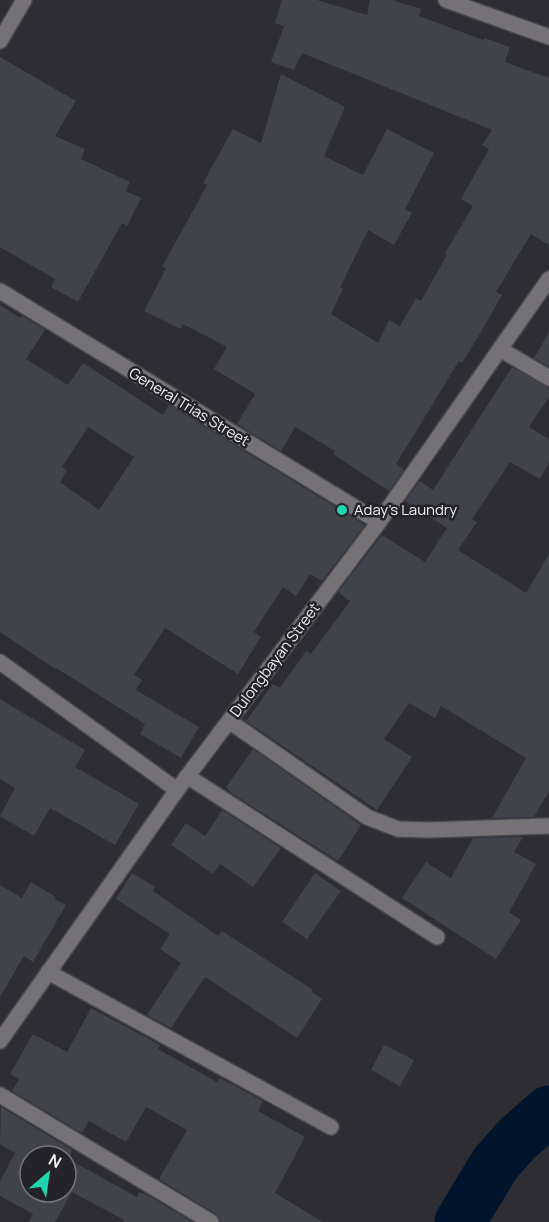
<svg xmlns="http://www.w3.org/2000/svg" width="549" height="1222" viewBox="0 0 549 1222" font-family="Manrope,sans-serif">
<rect width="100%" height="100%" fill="#2e2d33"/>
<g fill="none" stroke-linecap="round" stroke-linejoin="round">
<path stroke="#00152b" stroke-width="51" d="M460,1222L495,1164L517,1139L549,1111"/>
</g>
<path fill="#404349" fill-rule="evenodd" d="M282,0H317L367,15L370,0H392L421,9L419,16L483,40L484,38L510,47L505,62L549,78V245L531,234L496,292L502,295L478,337L462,363L459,361L396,464L404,470L389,491L333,454L335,451L295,427L281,451L237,424L255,394L214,369L227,347L183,324L181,329L144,311L166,268L162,267L207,185L203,183L233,129L261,143L281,74L345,107L324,156L363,175L387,129L434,153L405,209L412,213L394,245L368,230L340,288L343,289L331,314L378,343L389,320L400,326L416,298L421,301L447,255L445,253L473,206L461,199L489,149L482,145L492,130L302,53L294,70L271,62L284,26L275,23Z
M0,57L76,101L55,136L85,149L81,159L130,182L126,191L141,198L127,226L122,223L78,302L51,287L55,279L0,247Z
M0,305L20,318L21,315L45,330L26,359L68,385L83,363L163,415L169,405L365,525L322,581L310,574L296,596L283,587L254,632L261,637L238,674L165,628L134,675L142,680L136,690L199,727L181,758L140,734L145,724L56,668L55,669L0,632ZM88,427L134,457L99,510L60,482L67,470L62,467Z
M549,332V367L534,358Z
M512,367L549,388V397L529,427L549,439V462L540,479L510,462L472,519L477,522L458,550L526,593L549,554V791L534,817L492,818L526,758L441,706L435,718L409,703L384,739L412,757L377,810L246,721L273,684L280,688L306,651L311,654L350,601L338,592L382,535L425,562L447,528L405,501L420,481L433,490Z
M0,699L85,750L75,767L139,804L115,845L50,808L34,836L0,816L15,788L0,779Z
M253,749L361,825L338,861L233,794L226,787Z
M222,810L281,848L253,887L220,864L213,874L171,845L186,823L205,836Z
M523,837L514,852L536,864L509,912L521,920L496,959L402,898L426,862L451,878L473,838Z
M132,873L155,887L153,891L218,936L222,931L313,990L312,992L322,999L297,1038L205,977L171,1028L147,1015L181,963L160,949L170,934L116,899Z
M315,873L341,891L307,939L282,922Z
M31,882L56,897L54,899L66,905L33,962L24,956L0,997V885L22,898Z
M91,1008L160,1045L158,1049L217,1082L220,1078L263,1101L258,1111L305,1137L275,1193L323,1222H221L216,1214L159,1179L187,1130L146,1107L126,1142L89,1121L82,1133L12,1091L19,1079L10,1074L33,1034L67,1052Z
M384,1045L414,1060L400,1086L371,1070Z
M1,1107L72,1150L68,1159L137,1197L139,1192L149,1196L192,1222H123L124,1220L72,1192L55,1222H29L33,1214L0,1196V1181L15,1153L0,1144ZM30,1156H66V1192H30Z"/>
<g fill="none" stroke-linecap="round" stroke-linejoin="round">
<g stroke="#49484e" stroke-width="18">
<path id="minor" d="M446,0L549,37
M0,41L24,0
M0,291L379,522
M500,349L549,378
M0,662L177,790
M229,721L367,817L398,829L429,830L549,826
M187,776L437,937
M48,972L331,1127
M0,1041L177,790L379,522L549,279
M0,1095L211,1222"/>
</g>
<use href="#minor" stroke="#747275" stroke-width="15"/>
</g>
<circle fill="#1fd5b0" stroke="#242329" stroke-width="2" cx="342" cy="510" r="6"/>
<g text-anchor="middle" stroke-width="5" stroke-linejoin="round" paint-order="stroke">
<g font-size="15" fill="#efeef2" stroke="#242329">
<text transform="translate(189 407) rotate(31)" y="5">General Trias Street</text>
<text transform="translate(275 660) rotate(-53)" y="5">Dulongbayan Street</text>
</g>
<g font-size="15" fill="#efeef2" stroke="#242329" text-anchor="start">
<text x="354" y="515">Aday's Laundry</text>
</g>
</g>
<g transform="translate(48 1174) rotate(29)"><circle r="28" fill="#242329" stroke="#757479" stroke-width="1.5"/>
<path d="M0-4.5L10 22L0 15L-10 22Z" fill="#1fd5b0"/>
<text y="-9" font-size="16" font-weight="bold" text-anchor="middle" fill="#efeef2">N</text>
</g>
</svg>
